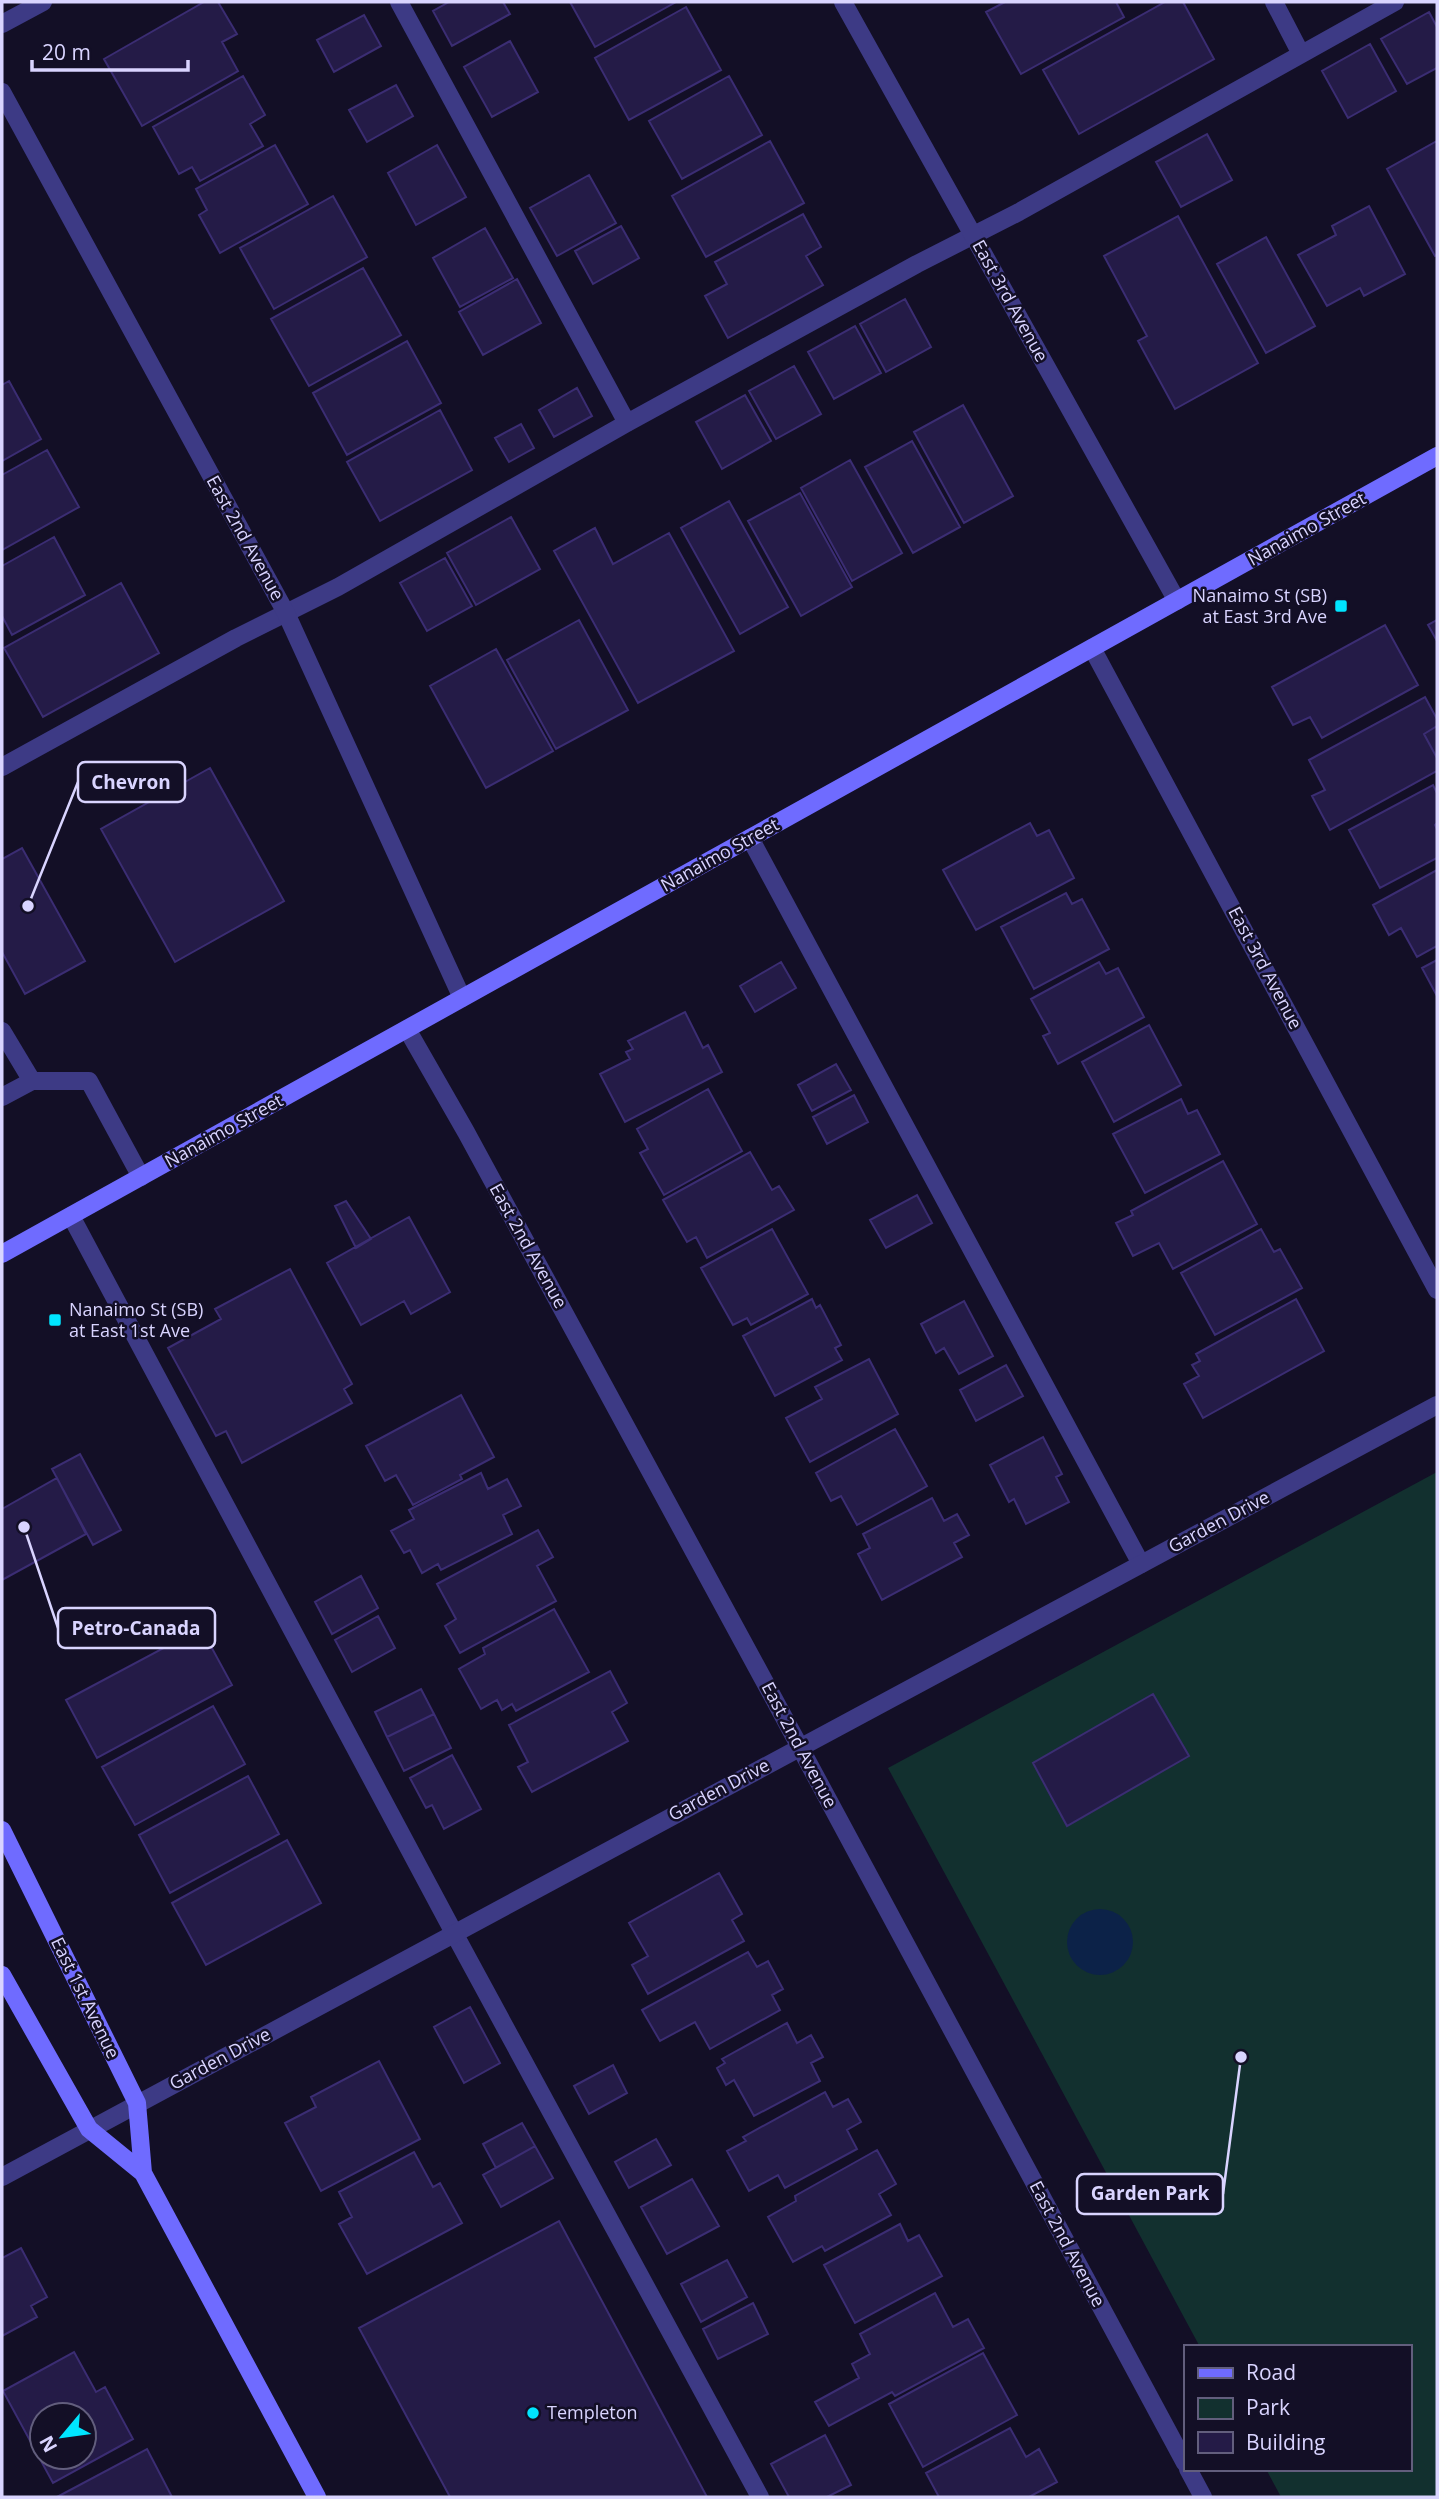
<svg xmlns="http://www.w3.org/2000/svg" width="1439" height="2499" viewBox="0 0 1439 2499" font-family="'Open Sans',sans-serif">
<rect width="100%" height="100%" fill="#130f26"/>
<path fill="#12302f" d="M1437,1472V2497H1281L1266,2469H1409V2347H1200L888,1768Z"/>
<path fill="#0c2248" d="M1067 1942a33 33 0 1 1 66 0a33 33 0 1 1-66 0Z"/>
<path fill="#241b47" stroke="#3b2d73" stroke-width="2" fill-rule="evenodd" d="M204,2H218L237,34L222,42L238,71L142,126L104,59Z
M449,2H503L510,14L452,46L433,11Z
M570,2H676L595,47Z
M1005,2H1116L1124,17L1021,74L986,12Z
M1165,2H1183L1214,59L1079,134L1043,70Z
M686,7L721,70L629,120L595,58Z
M1429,12L1437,27V68L1407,84L1381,39Z
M364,15L381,46L334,72L317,40Z
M510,41L538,92L492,117L464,67Z
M1370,44L1396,91L1348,118L1322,71Z
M243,76L265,115L250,124L263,146L200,181L192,167L179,174L153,127Z
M729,76L762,135L682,179L649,121Z
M396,85L413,116L367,142L349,110Z
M1207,134L1232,180L1181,207L1156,162Z
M770,141L804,203L706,257L672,196Z
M1437,141V255L1435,256L1387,169Z
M275,145L308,204L220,253L199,215L207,210L196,189Z
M437,145L466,197L416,225L388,173Z
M589,175L616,223L557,256L530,208Z
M333,196L367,257L274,309L240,248Z
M1369,206L1405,274L1364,296L1360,288L1327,306L1298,255L1336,235L1332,226Z
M803,214L821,247L806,256L823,285L728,338L705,296L727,284L715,262Z
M1178,216L1258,363L1175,409L1138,341L1147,336L1104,256Z
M621,226L639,258L593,284L575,251Z
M485,228L513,278L460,307L433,258Z
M1266,237L1315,326L1266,353L1217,264Z
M363,268L401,335L309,386L271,319Z
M517,279L541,323L483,355L459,312Z
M905,299L931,347L886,372L860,324Z
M855,326L881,373L834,399L808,352Z
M407,341L441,403L347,455L313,393Z
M794,366L821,414L776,439L749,391Z
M9,381L41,439L2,461V385Z
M577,388L592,416L554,437L539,410Z
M745,395L771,441L722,469L696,422Z
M963,405L1013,496L964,523L914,432Z
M440,410L472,470L380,521L347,462Z
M521,424L534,448L509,462L495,438Z
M912,441L960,527L913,553L865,467Z
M47,450L79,507L2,550V475Z
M850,460L902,553L852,581L801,488Z
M800,493L852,587L801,616L748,521Z
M729,501L788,607L740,634L681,528Z
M511,517L540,569L476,605L447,553Z
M595,528L613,564L669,533L734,651L638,703L554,551Z
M54,537L85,595L12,635L2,616V566Z
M445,558L472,606L427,631L400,583Z
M121,583L159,653L43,717L4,648Z
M579,620L628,710L556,749L507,660Z
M1437,620V641L1428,625Z
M1385,625L1418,685L1322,738L1310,717L1293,725L1272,687Z
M496,649L553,751L486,788L430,686Z
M1425,697L1437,719V726L1424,734L1437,758V771L1330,830L1312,796L1325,790L1309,760Z
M1437,726V758L1424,734Z
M210,768L284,901L175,962L101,829Z
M1433,785L1437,793V823L1435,825L1437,829V858L1380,888L1349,830Z
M1030,823L1037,836L1049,830L1074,878L976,930L943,870Z
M22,848L85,961L25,994L2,952V859Z
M1437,870V946L1417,957L1401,928L1389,935L1373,905Z
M1066,893L1072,904L1082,899L1109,949L1034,989L1001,927Z
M1437,960V996L1422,968Z
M781,962L796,988L755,1012L740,986Z
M1099,962L1106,974L1118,968L1144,1017L1058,1064L1043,1036L1050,1033L1031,999Z
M685,1012L703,1048L708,1045L722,1072L625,1122L600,1074L630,1059L626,1052L633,1049L628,1041Z
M1149,1025L1181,1085L1114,1122L1082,1062Z
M836,1064L851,1090L812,1111L798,1085Z
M708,1089L742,1151L664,1195L640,1153L648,1149L637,1129Z
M854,1095L868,1122L827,1144L813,1117Z
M1181,1099L1188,1114L1197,1110L1220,1154L1145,1193L1113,1134Z
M750,1152L772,1190L779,1186L794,1210L707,1258L696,1237L687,1242L663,1200Z
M1223,1161L1257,1224L1173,1269L1159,1243L1133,1256L1116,1223L1133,1215L1131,1211Z
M917,1195L932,1223L886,1248L870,1220Z
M346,1201L371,1239L356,1248L335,1206Z
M409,1217L450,1292L411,1314L404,1301L361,1325L327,1263Z
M772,1229L808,1294L751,1325L747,1318L733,1325L701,1268Z
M1261,1229L1274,1252L1280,1249L1302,1288L1215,1335L1181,1273Z
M290,1269L352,1384L344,1389L352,1403L242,1463L226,1431L216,1436L168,1348L221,1319L215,1309Z
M812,1299L816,1308L820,1305L841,1345L835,1348L842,1360L775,1396L743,1336Z
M1296,1299L1324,1351L1203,1418L1184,1384L1199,1376L1192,1365L1200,1361L1196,1354Z
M964,1301L993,1356L959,1374L944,1348L936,1353L921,1324Z
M869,1359L898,1414L810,1462L786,1418L822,1399L815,1387Z
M1006,1365L1023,1396L976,1421L960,1390Z
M461,1395L494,1457L460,1475L462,1479L413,1505L396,1475L385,1481L366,1446Z
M895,1429L927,1486L857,1525L841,1496L831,1501L816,1473Z
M1043,1437L1062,1474L1056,1477L1069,1502L1026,1524L1014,1499L1009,1502L990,1465Z
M80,1454L121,1530L93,1545L52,1469Z
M481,1473L488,1489L507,1479L521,1506L503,1515L512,1534L441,1570L438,1564L422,1573L410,1550L404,1553L391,1531L414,1519L409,1510Z
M57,1478L86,1534L2,1580V1509Z
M932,1498L944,1521L957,1514L969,1535L954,1543L962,1557L882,1600L858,1554L870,1548L863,1534Z
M538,1530L553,1557L537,1566L556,1601L460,1653L445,1626L456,1619L437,1584Z
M361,1576L378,1608L332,1634L315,1602Z
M554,1609L589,1672L516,1711L512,1704L502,1710L497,1700L481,1709L459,1669L485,1654L483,1648Z
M378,1616L395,1648L352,1672L335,1640Z
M201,1628L232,1685L97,1758L66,1700Z
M610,1671L627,1703L612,1712L628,1741L532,1792L518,1767L528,1762L509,1725Z
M421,1689L434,1714L387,1737L375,1712Z
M1153,1694L1189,1756L1067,1826L1033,1763Z
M213,1706L245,1764L135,1825L102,1767Z
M434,1714L451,1748L404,1771L387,1737Z
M452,1755L481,1809L444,1829L432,1805L426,1808L410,1778Z
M248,1776L279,1834L170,1893L139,1835Z
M287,1840L321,1903L206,1965L172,1903Z
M719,1873L742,1914L732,1920L744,1941L648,1994L632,1965L648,1956L629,1923Z
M748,1952L757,1967L768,1961L783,1989L772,1995L780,2010L710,2049L695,2022L660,2041L642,2010Z
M470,2007L500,2063L464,2083L434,2027Z
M787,2023L797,2043L811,2035L823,2057L811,2063L820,2081L754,2116L734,2080L726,2085L717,2068L725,2063L722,2059Z
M379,2061L420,2139L321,2191L285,2123L316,2107L311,2097Z
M613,2065L627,2093L589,2114L574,2086Z
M825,2092L833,2107L848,2099L861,2122L847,2130L857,2149L785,2188L778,2175L749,2191L727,2151L746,2141L743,2137Z
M522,2123L535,2146L496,2168L483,2144Z
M656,2139L671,2165L629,2188L615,2162Z
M535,2146L553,2178L501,2207L483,2175Z
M877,2150L896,2184L879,2194L891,2215L825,2251L822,2246L793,2262L768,2217L796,2201L795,2196Z
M414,2152L433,2187L440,2183L462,2223L367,2274L339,2224L352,2217L339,2192Z
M692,2179L719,2226L667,2254L641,2207Z
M559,2221L707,2497H450L359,2328Z
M900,2224L908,2241L919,2235L942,2276L855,2323L824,2265Z
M21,2248L47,2297L31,2306L37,2317L2,2336V2258Z
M727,2260L747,2297L701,2322L681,2284Z
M935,2293L953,2327L968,2319L984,2348L895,2396L892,2392L829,2426L815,2402L859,2378L852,2364L870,2354L860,2334Z
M753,2303L768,2334L718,2359L703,2329Z
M74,2352L96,2392L105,2387L133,2439L53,2483L3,2391ZM42,2415H84V2457H42Z
M983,2353L1017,2415L923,2467L889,2404Z
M1010,2428L1026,2457L1039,2449L1057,2482L1029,2497H939L926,2473Z
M825,2435L851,2485L827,2497H789L771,2464Z
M147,2449L172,2497H57Z"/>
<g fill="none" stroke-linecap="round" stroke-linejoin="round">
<path stroke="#3d3a85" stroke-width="18" d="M399,2L627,423
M1274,2L1301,54
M2,767L236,638L338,587L627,423L917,264L1019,212L1395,2
M750,838L1141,1564
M2,1031L32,1081H89L141,1177
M2,1097L32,1081
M71,1216L454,1933L760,2497"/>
<path stroke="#3d3a85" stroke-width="18" d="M843,2L1177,601
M2,24L43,2
M2,92L286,613L462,998
M1092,648L1437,1290
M407,1029L466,1132L774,1699L1185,2463
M2,2177L1437,1405
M1188,2469L1203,2497"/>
<path stroke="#6f6bff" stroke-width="18" d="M2,1254L1437,456
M2,1830L137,2103L143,2173
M2,1975L89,2129L143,2173L317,2497"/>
</g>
<g fill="#00e5ff" stroke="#130f26" stroke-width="2.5">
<rect x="1334" y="599" width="14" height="14" rx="3.5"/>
<rect x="48" y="1313" width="14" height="14" rx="3.5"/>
<circle cx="533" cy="2413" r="7"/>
</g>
<g text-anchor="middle" stroke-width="5" stroke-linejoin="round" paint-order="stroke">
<g font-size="18" fill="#d9d4ff" stroke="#130f26">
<text transform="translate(1010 301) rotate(61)" y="6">East 3rd Avenue</text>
<text transform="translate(1307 529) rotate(-29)" y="6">Nanaimo Street</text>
<text transform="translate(245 538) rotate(61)" y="6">East 2nd Avenue</text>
<text transform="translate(720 855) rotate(-29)" y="6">Nanaimo Street</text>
<text transform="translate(1265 968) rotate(62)" y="6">East 3rd Avenue</text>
<text transform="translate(224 1131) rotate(-29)" y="6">Nanaimo Street</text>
<text transform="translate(528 1246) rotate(61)" y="6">East 2nd Avenue</text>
<text transform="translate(1219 1522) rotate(-28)" y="6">Garden Drive</text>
<text transform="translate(799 1745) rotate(62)" y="6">East 2nd Avenue</text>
<text transform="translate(719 1790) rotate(-28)" y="6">Garden Drive</text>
<text transform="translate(85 1998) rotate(64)" y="6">East 1st Avenue</text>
<text transform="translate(220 2059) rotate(-28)" y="6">Garden Drive</text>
<text transform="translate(1067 2244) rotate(62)" y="6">East 2nd Avenue</text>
</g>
<g font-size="18" fill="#d9d4ff" stroke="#130f26" text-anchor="start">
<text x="1327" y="602" text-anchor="end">Nanaimo St (SB)<tspan x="1327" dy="21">at East 3rd Ave</tspan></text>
<text x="69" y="1316">Nanaimo St (SB)<tspan x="69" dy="21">at East 1st Ave</tspan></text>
<text x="547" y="2419">Templeton</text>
</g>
</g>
<path fill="none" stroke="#d9d4ff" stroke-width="2.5" d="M28 906L78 782M24 1527L58 1628M1241 2057L1223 2194"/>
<g fill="#d9d4ff" stroke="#130f26" stroke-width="2.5">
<circle cx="28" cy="906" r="7"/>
<circle cx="24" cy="1527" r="7"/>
<circle cx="1241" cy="2057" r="7"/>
</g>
<g fill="#130f26" stroke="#d9d4ff" stroke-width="2.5">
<rect x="78" y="762" width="107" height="40" rx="7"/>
<rect x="58" y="1608" width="157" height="40" rx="7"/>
<rect x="1077" y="2174" width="146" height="40" rx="7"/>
</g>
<g font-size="19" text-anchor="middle" font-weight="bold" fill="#d9d4ff">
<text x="131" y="789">Chevron</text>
<text x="136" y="1635">Petro-Canada</text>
<text x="1150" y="2200">Garden Park</text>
</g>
<rect width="1439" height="2499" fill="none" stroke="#d9d4ff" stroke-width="7"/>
<rect x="1184" y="2345" width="228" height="126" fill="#130f26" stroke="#625e7d" stroke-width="2"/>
<rect x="1198" y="2368" width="35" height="10" fill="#6f6bff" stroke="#625e7d" stroke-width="2"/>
<text x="1246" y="2380" font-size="21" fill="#d9d4ff">Road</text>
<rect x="1198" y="2398" width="35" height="21" fill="#12302f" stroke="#625e7d" stroke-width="2"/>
<text x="1246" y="2415" font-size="21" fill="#d9d4ff">Park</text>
<rect x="1198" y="2432" width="35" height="21" fill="#241b47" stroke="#625e7d" stroke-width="2"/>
<text x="1246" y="2450" font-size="21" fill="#d9d4ff">Building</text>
<g transform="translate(63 2436) rotate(241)"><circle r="33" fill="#130f26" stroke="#625e7d" stroke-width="2"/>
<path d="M0-5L12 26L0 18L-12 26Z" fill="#00e5ff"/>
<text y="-10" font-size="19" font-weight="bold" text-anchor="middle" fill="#d9d4ff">N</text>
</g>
<path d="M32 60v10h156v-10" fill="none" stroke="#d9d4ff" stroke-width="3.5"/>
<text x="42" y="60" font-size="21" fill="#d9d4ff" stroke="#130f26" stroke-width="5" paint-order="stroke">20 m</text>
</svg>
